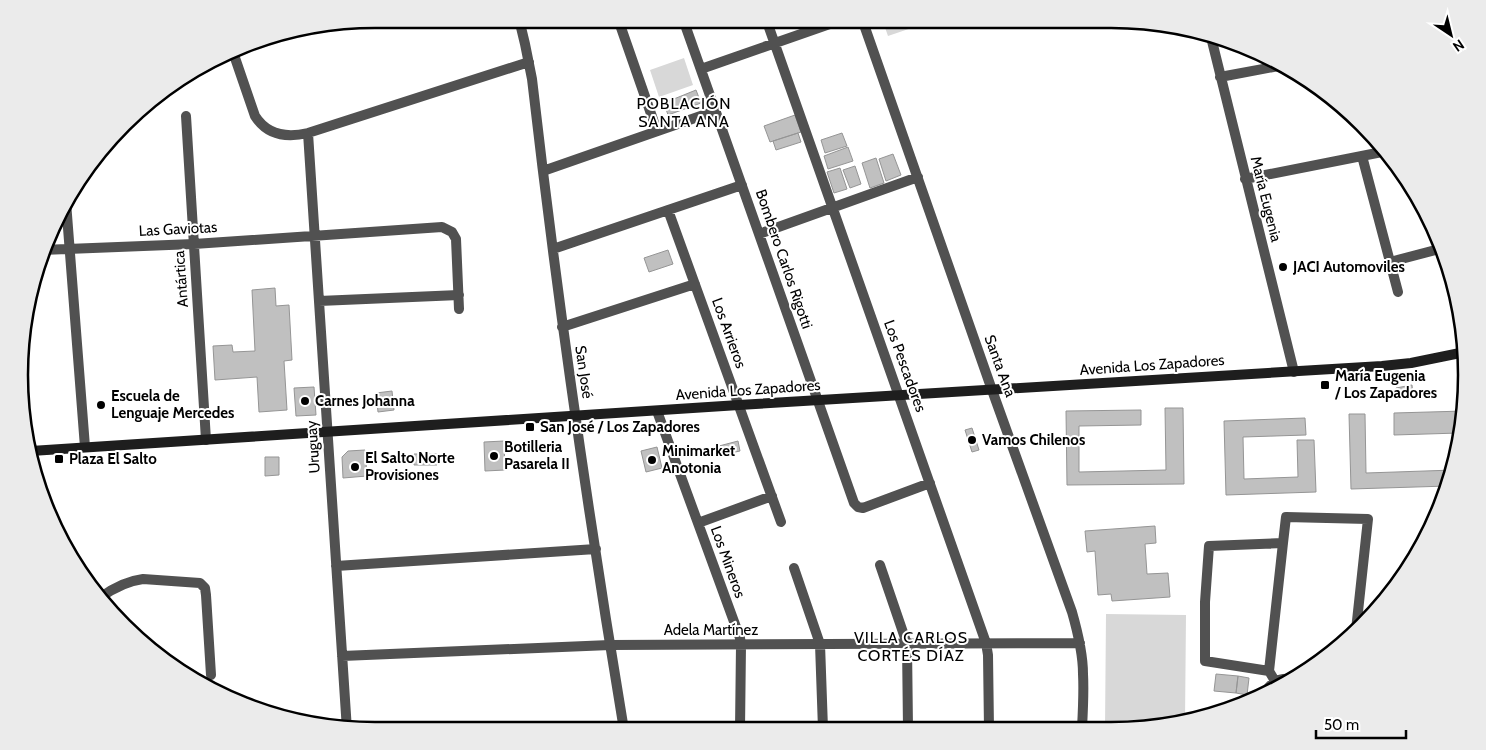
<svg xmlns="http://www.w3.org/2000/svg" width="1486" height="750" viewBox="0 0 1486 750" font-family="Cabin,sans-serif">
<rect width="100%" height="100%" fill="#fff"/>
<path fill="#d8d8d8" d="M882,19H938L888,36Z
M684,58L693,85L659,97L650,70Z
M1106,614L1186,615L1185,721L1158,728H1105Z"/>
<path fill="#c0c0c0" stroke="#959595" d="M696,90L701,103L668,115L664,103Z
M795,115L801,132L770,142L764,126Z
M798,133L801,142L776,150L773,141Z
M842,133L847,146L825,153L821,140Z
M848,147L853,161L828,169L824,156Z
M893,154L901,175L886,181L879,159Z
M876,158L884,183L870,188L862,163Z
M855,166L861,184L850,188L843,170Z
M840,168L847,189L834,193L827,172Z
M668,250L673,264L649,272L644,258Z
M275,288L276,306L289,305L292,360L284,361L287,410L259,412L257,377L215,380L213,346L232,345L233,352L255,351L252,290Z
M1412,385L1413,395L1397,398L1396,388Z
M314,387L316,415L296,416L294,388Z
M392,391L394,410L378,412L376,393Z
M1165,408H1183L1184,484L1067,485L1066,411L1141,410V425L1079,426V472L1166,470Z
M1464,411L1459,441V433L1394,435V413Z
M1349,414H1365L1366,473L1454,470L1448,486L1351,489Z
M1305,418L1306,435L1243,437L1244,479L1298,477L1297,440H1314L1316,492L1226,495L1224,421Z
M972,428L979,450L972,452L965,430Z
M504,441L505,470L485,471L484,442Z
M738,441L740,451L721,455L719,446Z
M657,447L662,468L646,472L641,451Z
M365,450L367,476L343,478L342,457L348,451Z
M414,454H437V465H414Z
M265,457H279V475L265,476Z
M1155,526L1156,543L1145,544L1147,574L1168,573L1170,597L1112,601L1111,594L1098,595L1095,551L1087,552L1085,531Z
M1216,674L1238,676L1236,693L1214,691Z
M1238,676L1249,678L1247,695L1236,693Z"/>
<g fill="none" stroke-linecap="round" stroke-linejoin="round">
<path stroke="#515151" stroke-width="10" d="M519,19L525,44L532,79C557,297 588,514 624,730
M618,19L657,131
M683,19L854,503L858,507L863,508L930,483
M766,19L986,643L988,655L989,729
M862,19L992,390L1072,612C1078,633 1083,653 1083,674C1084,692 1083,710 1082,728
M1210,33L1294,372
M233,52L255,116C267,135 287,138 308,133L529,62
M701,69L844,19
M1220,77L1284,65
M186,116L206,440
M308,133L347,730
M1362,156L1398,292
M543,171L715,111
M1245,179L1387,151
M66,202L85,447
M668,210L781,522
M759,234L918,177
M553,249L742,185
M42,250L194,244L442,227L452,232L456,239L459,309
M1390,262L1443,248
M319,301L459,295
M562,327L695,284
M657,411L740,638L741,645L740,729
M698,523L772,496
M880,565L907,644L908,729
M336,566L596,549
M794,568L820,644L823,729
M101,597C115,587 127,581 143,579L200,583L205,588L206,595L211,675
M342,656L610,645L1080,643
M1269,671L1205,661V602L1209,546L1283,543L1286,517L1368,519L1356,630
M1275,681L1269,671L1283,543
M1265,694C1270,682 1278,678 1291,679"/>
<path stroke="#1e1e1e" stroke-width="10" d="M31,451L739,405L1382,366L1411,363L1465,352"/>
</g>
<g fill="#000" stroke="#fff" stroke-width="2">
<circle cx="1283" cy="267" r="5"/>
<rect x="1320" y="380" width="10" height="10" rx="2.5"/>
<circle cx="305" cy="401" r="5"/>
<circle cx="101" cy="405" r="5"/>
<rect x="525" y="422" width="10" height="10" rx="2.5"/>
<circle cx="972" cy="440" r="5"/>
<circle cx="494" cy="456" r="5"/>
<rect x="54" y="454" width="10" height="10" rx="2.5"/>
<circle cx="652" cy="460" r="5"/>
<circle cx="355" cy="467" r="5"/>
</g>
<g text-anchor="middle" stroke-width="4" stroke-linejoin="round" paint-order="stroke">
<g font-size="15" fill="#000" stroke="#fff">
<text transform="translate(1266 199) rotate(76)" y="5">María Eugenia</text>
<text transform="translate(178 229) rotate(-3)" y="5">Las Gaviotas</text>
<text transform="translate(784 259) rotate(71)" y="5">Bombero Carlos Rigotti</text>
<text transform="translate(181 279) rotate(-94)" y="5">Antártica</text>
<text transform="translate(729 333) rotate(70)" y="5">Los Arrieros</text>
<text transform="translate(1152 365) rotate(-4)" y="5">Avenida Los Zapadores</text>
<text transform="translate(905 366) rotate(70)" y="5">Los Pescadores</text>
<text transform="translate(1000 366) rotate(70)" y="5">Santa Ana</text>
<text transform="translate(584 372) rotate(82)" y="5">San José</text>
<text transform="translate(748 390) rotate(-4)" y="5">Avenida Los Zapadores</text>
<text transform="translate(313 447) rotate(-94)" y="5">Uruguay</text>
<text transform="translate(728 562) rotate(70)" y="5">Los Mineros</text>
<text x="711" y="635">Adela Martínez</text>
</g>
<g font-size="15" font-weight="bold" fill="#000" stroke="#fff" text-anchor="start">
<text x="1293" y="272">JACI Automoviles</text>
<text x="1335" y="381">María Eugenia<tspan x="1335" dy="17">/ Los Zapadores</tspan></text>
<text x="111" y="401">Escuela de<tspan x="111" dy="17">Lenguaje Mercedes</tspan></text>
<text x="315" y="406">Carnes Johanna</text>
<text x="540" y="432">San José / Los Zapadores</text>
<text x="982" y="445">Vamos Chilenos</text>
<text x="504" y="452">Botilleria<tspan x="504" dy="17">Pasarela II</tspan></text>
<text x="662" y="456">Minimarket<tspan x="662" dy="17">Anotonia</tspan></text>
<text x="365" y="463">El Salto Norte<tspan x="365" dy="17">Provisiones</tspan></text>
<text x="69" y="464">Plaza El Salto</text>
</g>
<g font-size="16" letter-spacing="1" fill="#000" stroke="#fff">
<text x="684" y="109">POBLACIÓN<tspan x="684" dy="18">SANTA ANA</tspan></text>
<text x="911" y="643">VILLA CARLOS<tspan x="911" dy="18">CORTÉS DÍAZ</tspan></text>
</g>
</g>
<path d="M0 0H1486V750H0ZM375 28H1111A347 347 0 0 1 1458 375V375A347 347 0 0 1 1111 722H375A347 347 0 0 1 28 375V375A347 347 0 0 1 375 28Z" fill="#ebebeb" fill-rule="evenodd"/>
<path fill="none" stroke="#000" stroke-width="2.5" d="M375 28H1111A347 347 0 0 1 1458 375V375A347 347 0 0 1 1111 722H375A347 347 0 0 1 28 375V375A347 347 0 0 1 375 28Z"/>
<g transform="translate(1451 35) rotate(145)" stroke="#ffffff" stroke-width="4" paint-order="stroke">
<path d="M0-4L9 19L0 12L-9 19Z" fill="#000000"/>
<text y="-8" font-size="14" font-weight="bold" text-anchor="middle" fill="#000000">N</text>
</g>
<path d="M1316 730v8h90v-8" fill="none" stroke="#000000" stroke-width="2.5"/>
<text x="1324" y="730" font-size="15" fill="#000000" stroke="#ffffff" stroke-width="4" paint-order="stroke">50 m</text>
</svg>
